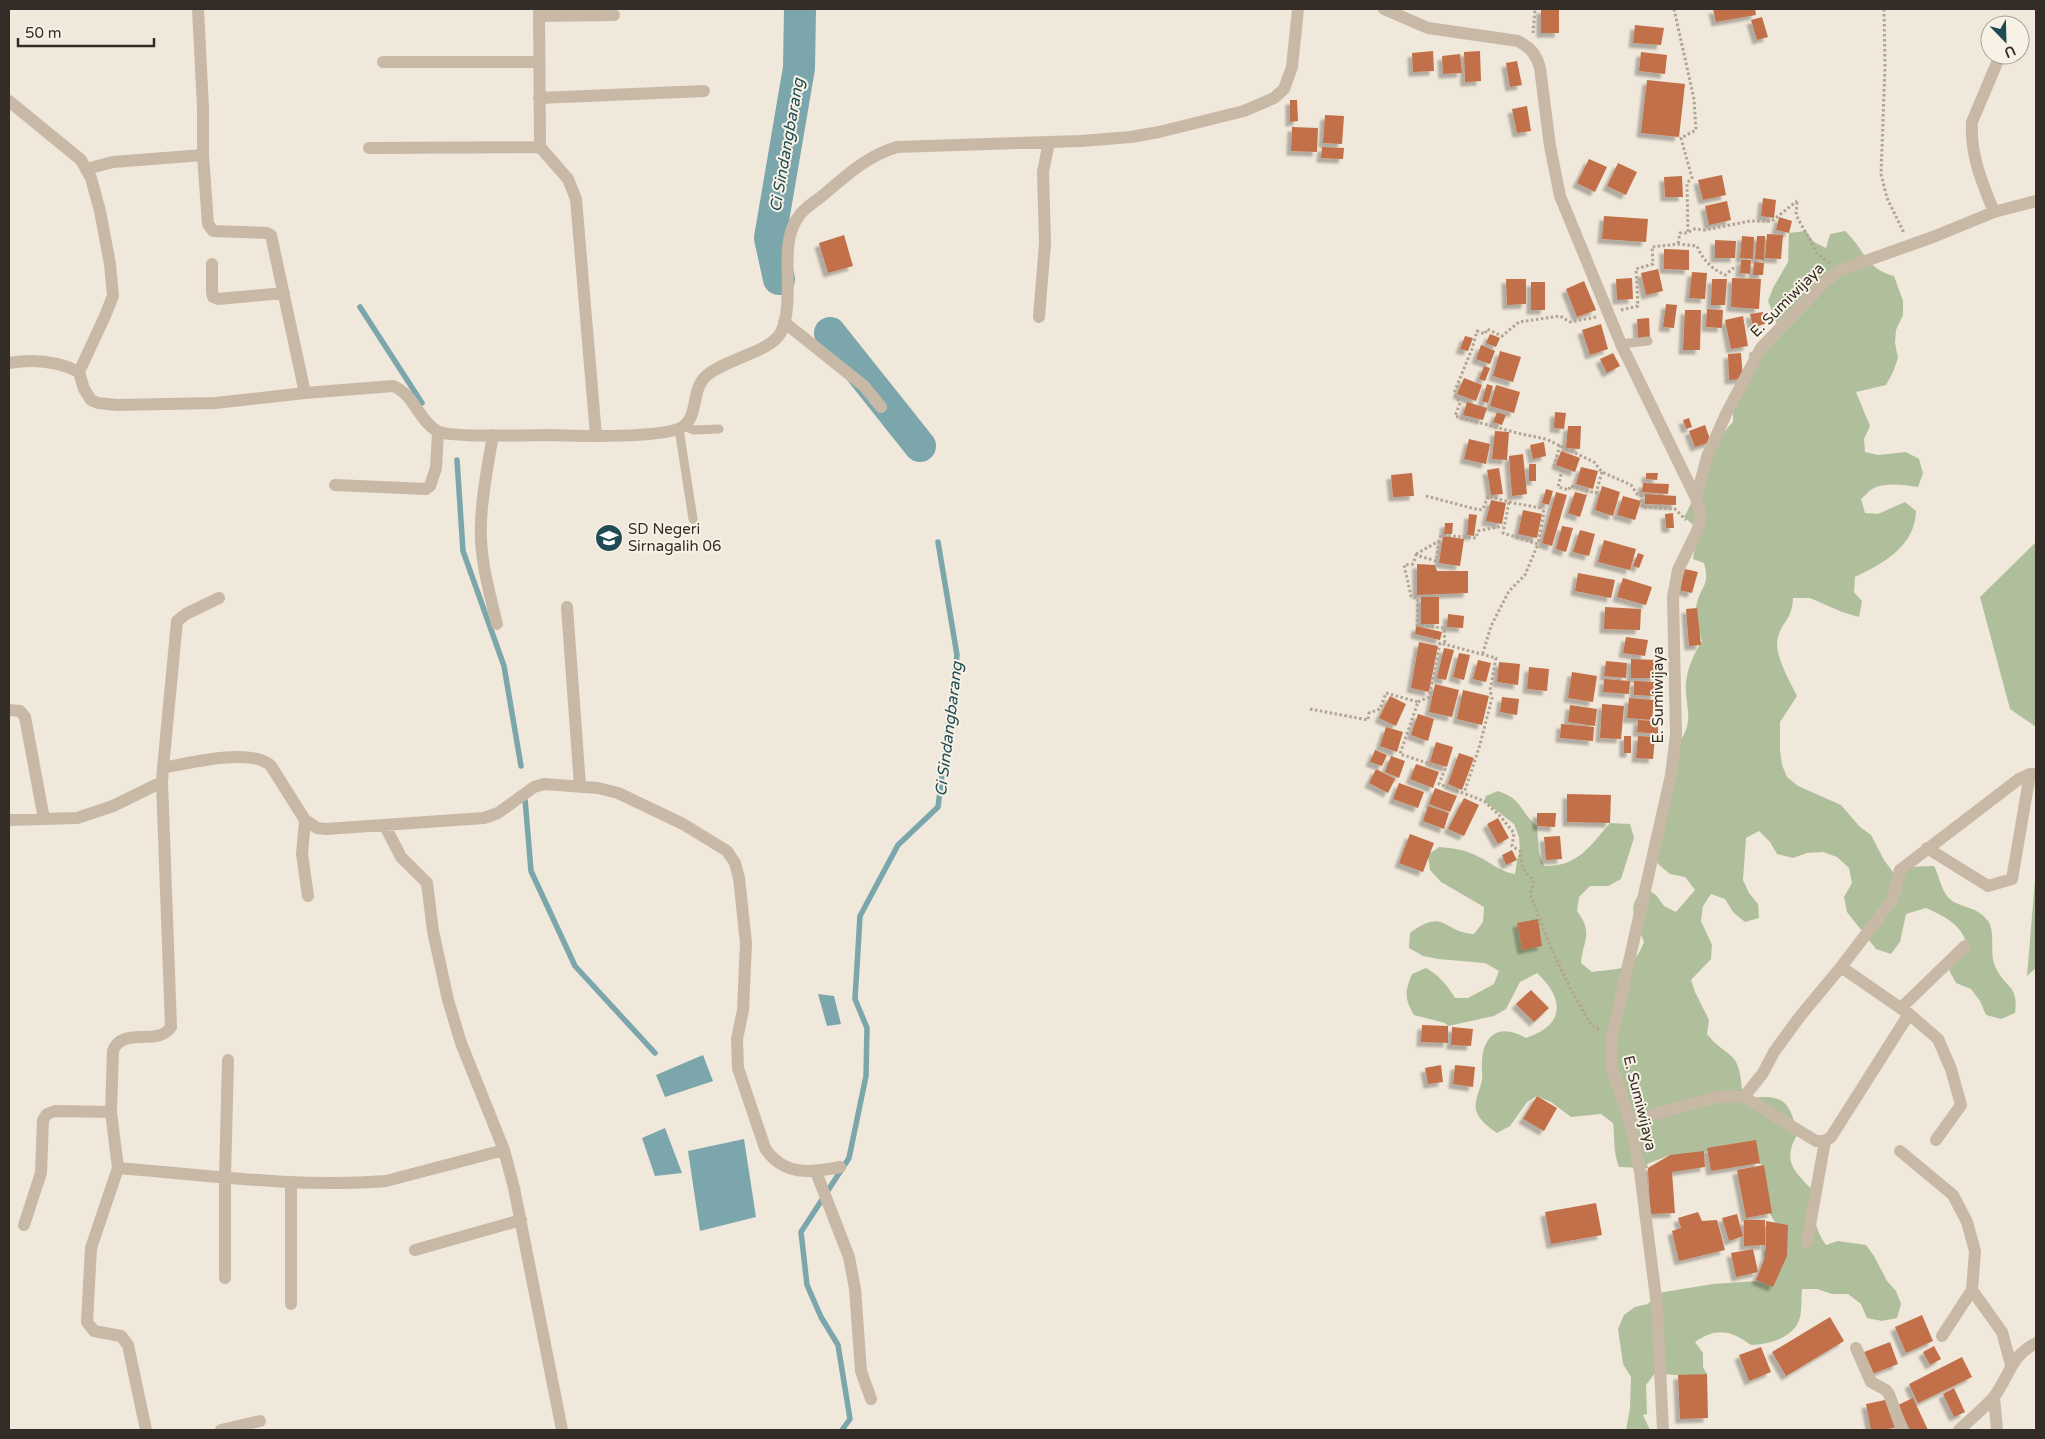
<svg xmlns="http://www.w3.org/2000/svg" width="2045" height="1439" viewBox="0 0 2045 1439" font-family="'Varela Round',sans-serif">
<defs>
<filter id="shadow"><feDropShadow dx="-4.5" dy="4.5" stdDeviation="1" flood-color="#0004"/></filter>
</defs>
<rect width="100%" height="100%" fill="#f0e8da"/>
<path fill="#b0bf9b" d="M1806,231L1814,242L1826,248L1830,234L1845,231C1865,249 1864,268 1894,276L1903,301V315L1896,330L1895,343L1898,358L1893,372L1886,385L1856,392L1870,426L1864,439L1865,452L1878,455L1906,452L1919,459L1923,473L1918,487C1905,485 1887,482 1874,488C1869,490 1865,496 1861,499L1865,513L1878,514L1905,502L1916,511C1915,546 1884,563 1855,577L1854,592L1862,601L1859,617L1842,612L1810,598H1793C1792,620 1783,620 1778,637C1773,654 1790,681 1797,696L1780,722V751L1782,765L1787,777L1798,786L1841,805L1860,827L1871,835L1884,860L1893,872L1905,867L1934,866C1940,877 1941,892 1951,900C1961,908 1977,906 1988,921C1996,933 1989,953 1995,966C2005,989 2019,984 2015,1013L2001,1019L1986,1015L1980,1001L1971,989L1956,983L1949,970L1968,948C1962,924 1947,918 1926,908L1906,914L1900,942L1891,954L1876,949L1847,912L1844,897L1852,883L1849,868L1837,857L1823,852L1807,853L1793,858L1777,854L1770,842L1759,831L1746,838L1743,880L1749,893L1758,904L1759,918L1745,922L1733,912L1725,899L1711,894L1703,906L1701,921L1712,945L1711,959L1691,980L1695,992L1709,1020L1707,1034C1728,1060 1739,1048 1742,1089L1753,1098C1784,1093 1792,1105 1797,1135C1781,1163 1796,1172 1815,1193C1814,1214 1813,1227 1826,1245L1838,1241L1866,1245L1874,1256L1887,1281L1896,1291L1901,1304L1897,1318L1882,1321L1867,1318L1861,1304L1848,1294H1832L1817,1289H1802C1801,1298 1802,1309 1800,1317C1795,1338 1769,1344 1751,1345C1731,1330 1716,1327 1695,1342L1703,1353V1367L1707,1374L1685,1376L1655,1373L1646,1385L1647,1414L1643,1415L1650,1430H1626L1630,1408L1631,1377L1623,1364L1618,1329L1624,1315L1635,1307L1648,1304L1658,1293L1713,1284L1757,1281L1764,1269V1253L1778,1227L1750,1182L1763,1165L1711,1150L1696,1154L1670,1155L1647,1164L1648,1168L1619,1167C1613,1152 1615,1139 1613,1123L1601,1114L1571,1117L1551,1102L1537,1096L1527,1102L1510,1126L1497,1133C1489,1127 1479,1121 1476,1110C1474,1100 1480,1091 1482,1080C1483,1074 1481,1068 1482,1061C1484,1032 1502,1024 1526,1038C1565,1025 1565,999 1537,973L1520,982L1506,1009L1494,1016L1448,1026L1445,1023L1414,1015C1404,998 1405,991 1412,974L1426,968C1440,976 1447,985 1455,998H1468L1494,984L1499,971L1485,963L1438,959L1423,956L1409,948L1410,933C1445,907 1442,932 1474,934L1483,922L1484,907L1441,882L1430,870L1428,855L1439,847C1453,848 1467,850 1479,857C1492,863 1500,872 1515,874L1517,860L1520,851L1519,837L1514,824L1484,801L1486,796L1498,791C1524,800 1519,811 1537,826L1539,853L1544,866C1578,867 1590,846 1610,823L1630,824L1634,838L1621,879L1608,886H1590L1579,897L1577,911C1594,934 1583,939 1581,963L1592,972C1622,968 1632,972 1644,942C1636,919 1624,908 1645,888L1656,895L1664,906L1676,912L1695,890L1685,877L1670,874L1658,864L1656,849L1679,743C1696,718 1684,707 1686,682C1688,666 1694,654 1702,641C1699,629 1693,616 1697,603C1702,584 1710,586 1704,563L1693,559L1698,529L1684,517C1701,489 1710,444 1733,422V407L1750,368L1749,353L1761,348L1779,329L1768,301L1773,288L1788,262L1789,233Z
M2036,542V727L2010,709L1980,597Z
M2036,866V968L2027,976L2036,868Z"/>
<path fill="#7ba6ac" d="M818,994L834,996L841,1024L827,1026Z
M703,1055L713,1081L665,1097L656,1075Z
M665,1128L682,1173L655,1176L642,1138Z
M744,1139L756,1217L700,1231L688,1151Z"/>
<g fill="none" stroke-linecap="round" stroke-linejoin="round">
<path stroke="#7ba6ac" stroke-width="5.5" d="M360,307L422,403
M457,460L463,551L504,666L521,766
M525,799L531,871L575,966L655,1053
M842,1430L850,1419L838,1345L821,1317L807,1285L801,1232L849,1158L866,1076L867,1028L855,999L860,916L898,845L938,807L957,655L938,542"/>
<path stroke="#7ba6ac" stroke-width="32" d="M779,279L770,238L799,68L800,9
M830,333L920,446"/>
</g>
<path fill="#c17048" filter="url(#shadow)" d="M1541,9H1559V33H1541Z
M1713,9H1755L1756,15L1716,22Z
M1762,17L1768,37L1757,40L1751,20Z
M1635,25L1664,28L1661,45L1633,43Z
M1433,51L1434,71L1413,72L1412,53Z
M1480,51L1481,81L1465,82L1464,52Z
M1641,52L1667,55L1665,74L1639,71Z
M1460,54L1462,73L1443,74L1442,56Z
M1517,61L1522,85L1510,87L1506,63Z
M1647,80L1685,84L1679,137L1641,133Z
M1290,100H1297L1298,121L1290,122Z
M1527,106L1531,131L1517,133L1512,109Z
M1325,115L1344,116L1342,144L1323,143Z
M1292,127L1318,128L1317,152L1291,151Z
M1322,147L1344,148L1343,159L1321,158Z
M1589,159L1607,167L1595,192L1577,183Z
M1618,163L1637,172L1626,195L1607,186Z
M1722,175L1726,195L1703,200L1698,180Z
M1682,176L1683,197H1665L1664,177Z
M1763,198L1776,200L1774,218L1761,216Z
M1727,201L1731,220L1709,225L1705,206Z
M1604,216L1648,219L1646,242L1602,239Z
M1779,217L1792,221L1789,233L1776,230Z
M1767,234L1783,235L1781,259L1765,258Z
M844,235L853,266L828,273L819,243Z
M1742,236L1754,237L1753,259L1740,258Z
M1757,236H1765L1764,260L1755,259Z
M1715,240L1736,241L1735,258H1715Z
M1664,249L1689,250V270L1664,269Z
M1741,260H1751L1750,274L1740,273Z
M1754,262L1764,263L1763,275H1753Z
M1658,269L1663,291L1646,295L1641,273Z
M1692,272L1707,273L1705,299L1689,298Z
M1632,278L1633,299L1617,300L1616,279Z
M1732,278L1761,279L1759,309L1731,307Z
M1506,279H1526V304L1507,305Z
M1712,279H1727L1725,305H1711Z
M1584,281L1596,310L1577,317L1566,289Z
M1531,282H1545V310H1531Z
M1666,304L1677,305L1674,328L1663,327Z
M1707,309L1723,310L1722,328L1706,327Z
M1685,310H1701L1700,350H1683Z
M1763,312L1765,324L1753,327L1750,314Z
M1743,316L1748,346L1731,349L1725,320Z
M1649,318L1650,338H1638L1637,319Z
M1601,324L1608,349L1590,355L1582,330Z
M1490,334L1500,338L1496,347L1486,343Z
M1465,336L1473,338L1468,351L1460,349Z
M1481,345L1495,351L1490,364L1476,359Z
M1500,351L1521,357L1513,382L1493,376Z
M1613,353L1620,366L1607,373L1600,359Z
M1741,353L1743,379L1729,380L1728,354Z
M1484,366L1490,368L1485,381L1479,379Z
M1464,378L1482,385L1476,401L1457,394Z
M1487,384L1493,386L1488,403L1482,401Z
M1496,385L1520,392L1514,413L1490,406Z
M1467,402L1487,408L1483,420L1463,415Z
M1497,412L1506,415L1502,425L1493,422Z
M1555,412L1566,413L1564,429L1554,428Z
M1689,418L1692,427L1686,429L1683,420Z
M1705,425L1711,442L1695,447L1689,431Z
M1568,426H1581L1580,449L1566,448Z
M1495,431L1509,432L1507,460L1492,459Z
M1469,439L1490,444L1486,464L1464,459Z
M1544,442L1546,456L1533,459L1530,445Z
M1561,451L1580,458L1575,472L1556,465Z
M1523,454L1527,494L1512,496L1509,456Z
M1529,464H1536V481H1529Z
M1581,467L1598,471L1593,489L1576,484Z
M1499,468L1503,494L1491,495L1487,470Z
M1412,473L1414,496L1393,497L1391,475Z
M1646,473H1658L1657,480L1646,479Z
M1643,483L1669,484L1668,494L1642,492Z
M1602,486L1620,492L1613,516L1595,510Z
M1546,489L1553,491L1549,505L1542,503Z
M1556,492L1567,495L1552,546L1542,543Z
M1575,492L1587,495L1580,517L1568,513Z
M1645,494L1676,496V505L1645,504Z
M1623,496L1641,501L1635,520L1617,515Z
M1491,500L1506,503L1502,524L1486,521Z
M1523,510L1542,514L1537,538L1518,534Z
M1673,513L1674,528H1666L1665,514Z
M1469,514L1477,515L1474,536L1467,535Z
M1445,523H1453L1452,534H1444Z
M1562,526L1573,528L1566,552L1556,549Z
M1580,530L1595,534L1589,556L1573,552Z
M1443,536L1464,539L1460,566L1439,563Z
M1604,540L1636,549L1630,570L1598,562Z
M1638,553L1644,555L1639,568L1633,566Z
M1417,564L1435,565L1437,571H1468V593L1417,595Z
M1685,569L1698,572L1692,593L1679,590Z
M1578,573L1615,580L1611,598L1575,591Z
M1623,578L1652,587L1646,605L1617,597Z
M1421,597H1439V624H1421Z
M1605,607L1641,609L1640,630L1604,629Z
M1697,608L1701,645L1689,646L1686,609Z
M1448,614L1464,616L1463,628L1447,627Z
M1416,626L1442,632L1440,640L1415,634Z
M1626,637L1648,640L1645,656L1623,653Z
M1419,642L1438,646L1429,692L1411,688Z
M1444,648L1454,650L1446,680L1437,678Z
M1459,653L1470,655L1464,680L1453,677Z
M1631,659L1656,660L1655,678H1631Z
M1478,660L1491,663L1486,682L1473,679Z
M1606,661L1627,663L1626,678L1604,676Z
M1499,662L1520,664L1518,685L1497,682Z
M1529,667L1549,669L1547,691L1527,689Z
M1572,672L1597,676L1593,702L1568,698Z
M1604,679L1630,681L1629,694L1603,692Z
M1634,681L1656,682L1655,696L1634,695Z
M1435,684L1459,690L1452,717L1429,712Z
M1463,690L1489,696L1482,725L1457,719Z
M1390,696L1406,704L1396,726L1379,718Z
M1502,697L1519,699L1517,715L1500,712Z
M1629,698L1654,700L1652,720L1627,718Z
M1602,704L1624,706L1621,739L1600,738Z
M1570,705L1597,709L1595,726L1568,722Z
M1418,714L1434,719L1428,741L1411,735Z
M1638,720L1658,721V734L1637,732Z
M1561,724L1594,727L1593,741L1560,738Z
M1386,727L1403,732L1397,752L1380,746Z
M1624,736H1631V753H1624Z
M1638,736L1655,737L1653,759L1636,758Z
M1436,742L1453,747L1447,767L1430,762Z
M1375,750L1387,755L1382,766L1370,762Z
M1459,753L1474,758L1462,790L1448,784Z
M1391,756L1405,761L1399,778L1385,772Z
M1416,764L1439,772L1433,788L1410,779Z
M1376,769L1395,779L1388,793L1369,783Z
M1399,783L1424,792L1418,808L1393,799Z
M1435,788L1457,796L1450,812L1429,804Z
M1567,794L1611,795L1610,823L1567,822Z
M1464,798L1479,805L1464,836L1448,829Z
M1428,806L1449,813L1444,829L1423,821Z
M1537,813H1556L1555,827L1537,826Z
M1498,818L1509,838L1498,844L1487,824Z
M1410,834L1434,843L1423,872L1399,863Z
M1560,836L1562,859L1546,860L1544,837Z
M1512,850L1517,860L1506,865L1502,855Z
M1538,919L1542,946L1522,950L1517,923Z
M1531,990L1549,1008L1534,1022L1516,1004Z
M1422,1025L1448,1026V1043L1421,1042Z
M1452,1027L1473,1029L1471,1046L1451,1045Z
M1441,1065L1443,1082L1428,1084L1425,1068Z
M1455,1065L1475,1067L1473,1087L1453,1084Z
M1537,1096L1557,1108L1544,1131L1523,1119Z
M1756,1140L1760,1163L1711,1171L1707,1148Z
M1704,1151L1705,1167L1672,1172L1675,1213L1650,1214L1648,1168L1670,1155Z
M1764,1165L1772,1213L1746,1218L1737,1170Z
M1596,1203L1602,1235L1551,1244L1545,1212Z
M1698,1212L1702,1221L1717,1220L1725,1250L1679,1261L1672,1231L1681,1228L1678,1218Z
M1737,1214L1743,1236L1729,1241L1722,1218Z
M1744,1220H1765V1245L1744,1246Z
M1766,1221L1788,1225L1787,1256L1773,1287L1756,1280L1766,1255Z
M1753,1249L1758,1272L1736,1277L1731,1253Z
M1922,1315L1933,1341L1906,1353L1895,1327Z
M1830,1317L1844,1341L1786,1376L1772,1352Z
M1890,1342L1898,1364L1872,1374L1864,1352Z
M1934,1346L1941,1359L1930,1365L1923,1352Z
M1761,1347L1771,1372L1749,1381L1739,1355Z
M1962,1357L1972,1377L1918,1403L1909,1384Z
M1707,1374L1708,1418L1680,1419L1678,1375Z
M1954,1388L1965,1412L1954,1417L1943,1394Z
M1913,1398L1928,1430H1910L1898,1405Z
M1890,1399L1897,1428L1871,1430L1866,1404Z"/>
<g fill="none" stroke-linecap="round" stroke-linejoin="round">
<path stroke="#b3a391" stroke-width="3" stroke-dasharray="2.5 2.5" stroke-linecap="butt" d="M1674,9L1694,99L1696,130L1681,138L1692,178L1687,183L1688,233H1680L1678,244
M1884,9L1885,66L1881,174L1887,198L1904,233
M1533,33L1535,9
M1797,202L1796,215L1817,253L1829,263
M1689,232L1694,229L1705,230L1750,221H1772L1797,201
M1621,310L1638,306L1636,269L1653,264L1652,247L1678,244L1697,246C1702,259 1712,269 1725,275L1736,266
M1596,317L1570,322L1560,316L1519,322L1502,336L1487,329L1485,334L1477,331L1472,349L1454,393L1460,403L1455,416L1521,434L1546,439L1594,462L1602,472L1631,485L1637,494L1642,496V507L1675,509L1686,520
M1560,445L1554,466L1562,470L1558,487L1569,490L1570,486L1596,493L1602,472
M1426,496L1479,510L1483,509L1488,496L1509,502L1503,533L1538,544L1525,575L1509,591L1491,626L1482,656
M1509,502L1540,508L1544,512L1538,544
M1439,541L1436,561L1416,555L1413,564L1404,565L1411,596L1418,598L1417,625L1444,628L1445,645
M1416,554L1439,541L1441,535L1476,538L1478,531L1503,526
M1418,702L1429,697L1440,643L1496,658L1490,690L1492,698L1479,748L1464,793
M1310,709L1368,720L1369,713L1380,709L1386,693L1418,702L1400,754L1445,769L1439,784L1484,801L1500,816L1514,833L1512,846L1520,851C1521,856 1521,864 1523,868C1529,879 1538,877 1530,893L1549,944L1570,988L1591,1025L1600,1030"/>
<path stroke="#c8b9a7" stroke-width="9" d="M1621,344L1648,341
M684,426L694,430L719,429
M679,429L693,519"/>
<path stroke="#c8b9a7" stroke-width="12" d="M198,9L203,108V155L208,224L213,231L267,233L271,235L305,393
M539,9L540,147L568,179L576,199L596,436
M1384,9L1428,28L1518,41C1531,48 1536,54 1540,68L1550,146L1560,196L1621,344L1696,498L1701,516L1698,529L1678,570L1673,597L1676,735L1671,775L1612,1037L1611,1065L1630,1121L1640,1172L1657,1306L1663,1430
M539,16L614,15
M383,62H539
M539,98L704,91
M9,101L81,160L91,178L100,211L110,264L113,296L105,316L79,372
M369,148L540,147
M86,169L113,162L203,155
M1994,212C1982,182 1970,155 1972,122L1999,58
M212,264V292L213,297L218,299L284,293
M1039,317L1045,243L1043,172L1049,142
M784,322L864,386L881,407
M9,363C33,359 57,361 79,372L84,389L91,400L98,403L117,405L215,403L305,393L393,386C415,395 418,420 437,431C448,438 532,435 550,435C574,436 671,439 685,425C698,413 692,390 705,377C724,359 768,353 780,334C792,314 786,271 788,248C789,237 792,225 799,216C804,208 815,202 822,196C847,175 865,157 897,147L1081,141L1131,137L1159,132L1244,111L1274,98L1284,89L1292,67L1298,9
M493,435C488,464 482,493 481,522C479,556 489,591 497,624
M335,485L426,489L430,486L436,468L438,432
M1696,498L1707,457L1726,414L1761,348L1825,282L1839,271L1857,264L1933,237L1994,212L2036,201
M567,607L580,786
M9,710L20,711L25,717L44,819
M163,768L177,621L186,614L219,598
M9,820L77,818L113,806L162,782L163,768C188,763 252,747 271,766L305,820L317,828L326,829L484,818L498,813L534,787L544,784L598,788L618,793L683,824L727,851L735,863L739,878L746,943L743,1010L737,1039L738,1068L765,1148C783,1176 811,1173 840,1167
M305,820L302,854L308,896
M385,826L401,857L427,883L433,931L448,1000L461,1043L504,1150L514,1188L562,1430
M1927,848L1988,886L2012,879L2030,774
M1901,1008L1965,946
M1909,1014L1938,1039L1951,1069L1961,1105L1936,1140
M1744,1097L1816,1141H1825L1831,1137L1909,1014L1841,967
M1630,1121L1717,1097H1744L1763,1073L1774,1052L1801,1015L1841,967L1893,899L1900,870L2019,779L2030,774H2036
M1900,1151L1953,1195L1967,1222L1975,1251L1972,1290L2002,1332L2011,1365
M118,1168C207,1175 297,1188 386,1181L504,1150
M816,1172L849,1257L855,1289L861,1371L871,1399
M24,1225L41,1173L43,1120L47,1114L55,1111L111,1112
M1807,1242L1825,1141
M415,1250L521,1220
M225,1278V1177L228,1060
M291,1304V1183
M1942,1336L1972,1290
M1856,1348L1871,1382L1886,1390L1889,1394L1902,1430
M1994,1397L1997,1430
M146,1430L128,1345L121,1336L94,1331L87,1322L91,1248L118,1168L111,1112L113,1051C121,1026 158,1047 171,1027L162,782
M221,1430L260,1421
M1959,1430C1970,1420 1983,1409 1993,1398C2009,1378 2010,1356 2036,1343"/>
</g>
<defs>
<g id="school-disc" transform="scale(1.4375)"><circle r="9.5" fill="#1f4c54" stroke="#f8f2e6"/><path d="M0-5L7-2L0 1L-7-2ZM-4 1L0 2.5L4 1V4Q0 6-4 4Z" fill="#fff"/></g>
</defs>
<g fill-rule="evenodd">
<use href="#school-disc" x="609" y="538"/>
</g>
<g text-anchor="middle" stroke-width="4" stroke-linejoin="round" paint-order="stroke">
<g font-size="15" fill="#342d27" stroke="#f8f2e6">
<text transform="translate(1787 300) rotate(-45)" y="5">E. Sumiwijaya</text>
<text transform="translate(1658 695) rotate(-90)" y="5">E. Sumiwijaya</text>
<text transform="translate(1640 1103) rotate(76)" y="5">E. Sumiwijaya</text>
</g>
<g font-size="15" fill="#342d27" stroke="#f8f2e6" text-anchor="start">
<text x="628" y="534">SD Negeri<tspan x="628" dy="17">Sirnagalih 06</tspan></text>
</g>
<g font-size="16" font-style="italic" fill="#1f4c54" stroke="#f8f2e6">
<text transform="translate(786 145) rotate(-80)" y="6">Ci Sindangbarang</text>
<text transform="translate(948 729) rotate(-83)" y="6">Ci Sindangbarang</text>
</g>
</g>
<rect width="2045" height="1439" fill="none" stroke="#342d27" stroke-width="20"/>
<g transform="translate(2005 40) rotate(157)"><circle r="24" fill="#f8f2e6" stroke="#aaa39a"/>
<path d="M0-4L9 19L0 12L-9 19Z" fill="#1f4c54"/>
<text y="-8" font-size="14" font-weight="bold" text-anchor="middle" fill="#342d27">U</text>
</g>
<path d="M18 38v8h136v-8" fill="none" stroke="#342d27" stroke-width="2.5"/>
<text x="25" y="38" font-size="15" fill="#342d27" stroke="#f8f2e6" stroke-width="4" paint-order="stroke">50 m</text>
</svg>
